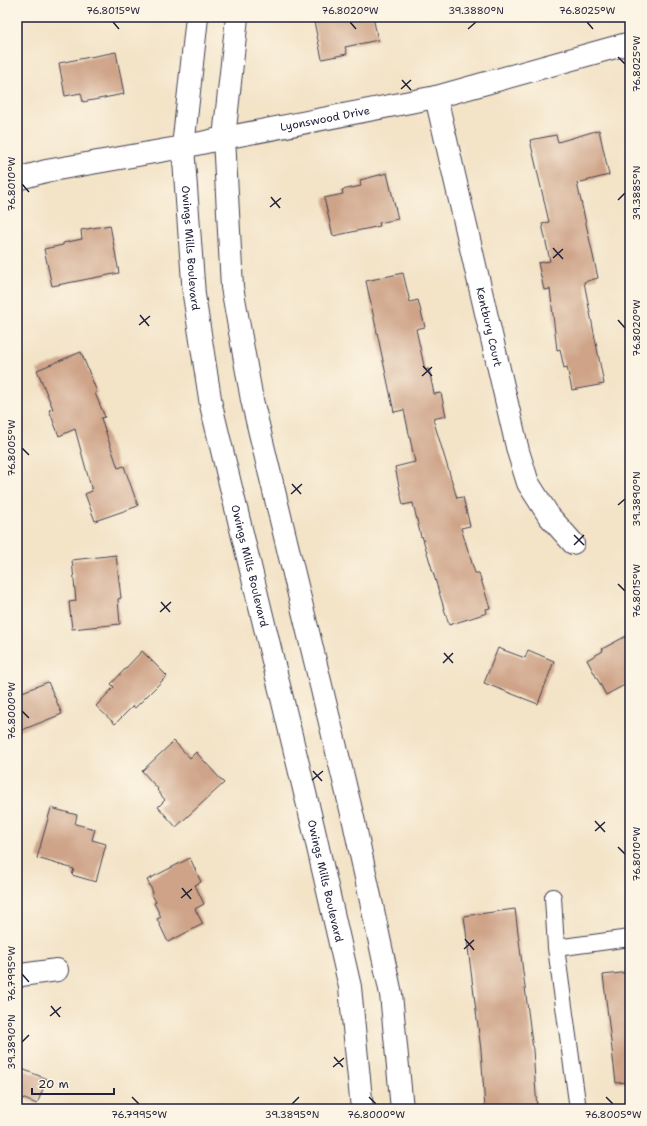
<svg xmlns="http://www.w3.org/2000/svg" width="647" height="1126" viewBox="0 0 647 1126" font-family="'Shantell Sans',sans-serif">
<rect width="100%" height="100%" fill="#fcf5e5"/>
<filter id="ink" filterUnits="userSpaceOnUse"><feTurbulence type="fractalNoise" baseFrequency=".025" numOctaves="2"/><feDisplacementMap in="SourceGraphic" scale="8" xChannelSelector="R" yChannelSelector="G"/><feConvolveMatrix kernelMatrix="1 2 1 2 8 2 1 2 1" color-interpolation-filters="sRGB"/></filter>
<filter id="wash" filterUnits="userSpaceOnUse"><feTurbulence type="fractalNoise" baseFrequency=".012" numOctaves="4" result="noise"/><feDisplacementMap in="SourceGraphic" scale="16" xChannelSelector="R" yChannelSelector="G"/><feGaussianBlur stdDeviation="0.9" result="paint"/><feColorMatrix in="noise" values="0 0 0 0 0 0 0 0 0 0 0 0 0 0 0 0 0 1.4 0 .05"/><feComposite in="paint" operator="in"/></filter>
<g filter="url(#wash)">
<rect width="100%" height="100%" fill="#f3e3c7"/>
<g id="blocks">
<path fill="#cea387" d="M313,17H373L378,40L345,47L347,54L322,59Z
M116,52L124,94L83,102L81,93L65,96L59,63Z
M599,130L609,175L577,183L598,278L584,282L604,384L572,390L567,367L564,368L560,349L557,350L550,289L544,290L538,263L550,261L542,224L549,222L530,140L556,135L558,142Z
M387,173L398,219L379,223L380,226L333,236L324,198L343,194L342,190L361,186L360,180Z
M110,225L119,273L52,286L44,249L63,245V243L82,239L81,230Z
M403,273L410,302L418,300L425,327L416,329L425,370L429,369L434,394L441,393L446,416L433,419L457,498L463,497L470,526L461,528L475,573H479L490,608L486,609L487,613L449,625L422,536L421,537L413,503L403,505L395,467L415,462L404,410L394,412L366,281Z
M81,352L97,392L95,393L105,417L101,418L118,468L124,466L138,506L95,521L85,494L92,491L75,429L59,436L49,410L53,409L37,370Z
M116,555L121,598L118,599L120,624L72,629L69,602L76,601L72,560Z
M630,634V682L606,695L587,660L603,651L602,649Z
M498,648L525,658L528,650L554,661L538,704L484,683Z
M142,651L167,676L135,708L133,706L115,724L96,706L114,687L111,684Z
M48,682L62,714L17,732V694Z
M174,741L190,758L196,752L224,783L176,827L158,807L165,800L157,790L158,789L142,771Z
M51,808L77,815L75,824L95,829L92,840L106,844L96,882L72,875L74,869L37,858Z
M190,858L201,882L195,885L204,904L195,909L203,924L168,942L157,919L161,917L154,903L156,902L151,893L153,892L147,880Z
M515,909L533,1050L537,1109H485L481,1050L464,916Z
M630,972V1082L616,1083L603,975Z
M17,1067L47,1079L37,1104L17,1096Z"/>
</g>
</g>
<g filter="url(#ink)">
<use href="#blocks" fill-opacity="0" stroke="#413f50" stroke-width="1"/>
<g fill="none" stroke-linecap="round" stroke-linejoin="round">
<g stroke="#413f50" stroke-width="18">
<path id="service" d="M553,897L556,948L578,1109
M556,948L630,938"/>
</g>
<g stroke="#413f50" stroke-width="24">
<g id="minor">
<path id="s1" d="M436,97L518,451L528,483L549,516L573,543"/>
<path id="s2" d="M17,179L46,171L183,147L224,138L436,97L630,43"/>
<path d="M17,977L21,975L57,970"/>
</g>
</g>
<g stroke="#413f50" stroke-width="24">
<g id="primary">
<path id="s3" d="M197,17L183,147L194,295L211,405L313,826L350,987L362,1109"/>
<path d="M237,17L224,138L232,287L252,400L354,822L391,994L402,1109"/>
</g>
</g>
<use href="#service" stroke="#fff" stroke-width="16"/>
<use href="#minor" stroke="#fff" stroke-width="22"/>
<use href="#primary" stroke="#fff" stroke-width="22"/>
</g>
</g>
<path fill="none" stroke="#22223b" stroke-width="1.5" d="M113,22L119,29M350,22L356,29M587,22L593,29M468,29L476,22M618,57L625,64M402,80L411,90M401,89L411,80M22,184L29,192M271,197L280,208M618,200L625,193M270,207L281,198M553,248L563,259M553,258L563,249M140,315L149,326M618,320L625,328M139,325L150,316M423,366L432,376M422,376L432,367M22,448L29,455M292,484L301,494M291,494L302,484M618,505L625,499M574,535L584,545M574,545L584,535M618,584L625,591M161,602L170,612M160,612L171,602M444,653L453,663M443,663L453,653M22,711L29,718M313,771L322,781M312,780L323,771M595,821L605,832M595,831L605,822M618,847L625,854M182,888L191,899M181,898L192,889M465,939L474,950M464,949L474,940M22,974L29,982M51,1006L60,1017M50,1016L61,1007M22,1042L29,1035M334,1057L343,1067M333,1067L344,1058M132,1097L139,1104M369,1097L376,1104M606,1097L613,1104M292,1104L299,1097"/>
<g text-anchor="middle" stroke-width="3.5" stroke-linejoin="round" paint-order="stroke">
<g font-size="11" fill="#22223b" stroke="#fcf5e5">
<text dy="4" stroke="none"><textPath href="#s2" startOffset="314">Lyonswood Drive</textPath></text>
<text dy="4" stroke="none"><textPath href="#s3" startOffset="232">Owings Mills Boulevard</textPath></text>
<text dy="4" stroke="none"><textPath href="#s1" startOffset="236">Kentbury Court</textPath></text>
<text dy="4" stroke="none"><textPath href="#s3" startOffset="556">Owings Mills Boulevard</textPath></text>
<text dy="4" stroke="none"><textPath href="#s3" startOffset="880">Owings Mills Boulevard</textPath></text>
</g>
</g>
<rect width="647" height="1126" fill="none" stroke="#fcf5e5" stroke-width="44"/>
<path d="M32 1088v6h82v-6" fill="none" stroke="#22223b" stroke-width="2"/>
<text x="38" y="1088" font-size="12" fill="#22223b" stroke="#fcf5e5" stroke-width="3" paint-order="stroke">20 m</text>
<rect x="22" y="22" width="603" height="1082" fill="none" stroke="#22223b" stroke-width="1.5"/>
<g font-size="10" text-anchor="middle" fill="#22223b">
<text x="113" y="14">76.8015°W</text>
<text x="350" y="14">76.8020°W</text>
<text x="476" y="14">39.3880°N</text>
<text x="587" y="14">76.8025°W</text>
<text transform="translate(636 64) rotate(-90)" y="4">76.8025°W</text>
<text transform="translate(11 184) rotate(-90)" y="4">76.8010°W</text>
<text transform="translate(636 193) rotate(-90)" y="4">39.3885°N</text>
<text transform="translate(636 328) rotate(-90)" y="4">76.8020°W</text>
<text transform="translate(11 448) rotate(-90)" y="4">76.8005°W</text>
<text transform="translate(636 499) rotate(-90)" y="4">39.3890°N</text>
<text transform="translate(636 591) rotate(-90)" y="4">76.8015°W</text>
<text transform="translate(11 711) rotate(-90)" y="4">76.8000°W</text>
<text transform="translate(636 854) rotate(-90)" y="4">76.8010°W</text>
<text transform="translate(11 974) rotate(-90)" y="4">76.7995°W</text>
<text transform="translate(11 1042) rotate(-90)" y="4">39.3890°N</text>
<text x="139" y="1118">76.7995°W</text>
<text x="292" y="1118">39.3895°N</text>
<text x="376" y="1118">76.8000°W</text>
<text x="613" y="1118">76.8005°W</text>
</g>
</svg>
